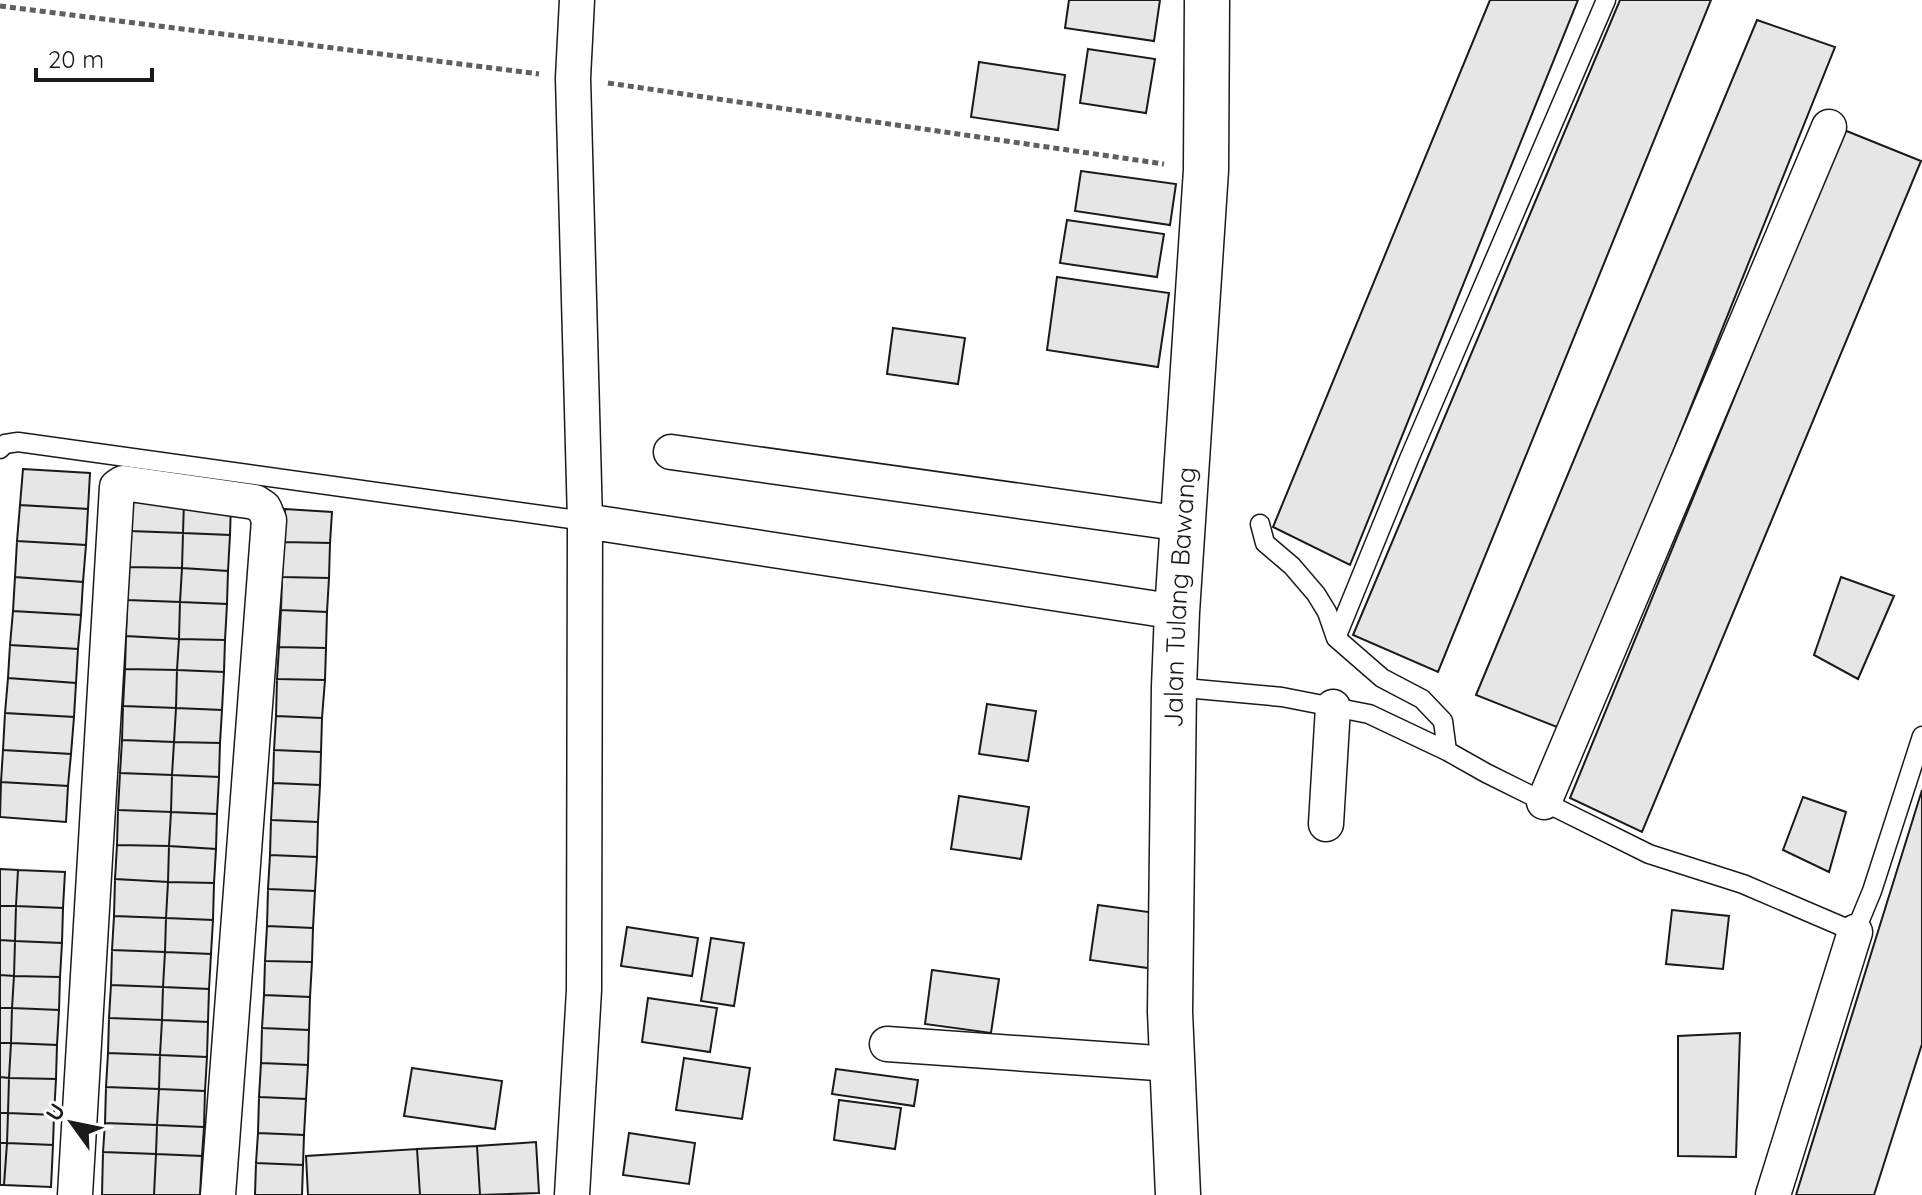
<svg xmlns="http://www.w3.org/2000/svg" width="1922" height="1195" viewBox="0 0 1922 1195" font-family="Quicksand,sans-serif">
<rect width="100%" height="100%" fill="#fff"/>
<path fill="#e6e6e6" stroke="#1a1a1a" stroke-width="2" d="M1069,0H1160L1154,41L1065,28Z
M1490,0H1578L1350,565L1273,527Z
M1620,0H1711L1438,672L1353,635Z
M1757,20L1835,47L1562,729L1476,695Z
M1088,49L1155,59L1146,113L1080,103Z
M979,62L1065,75L1058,130L971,117Z
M1844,130L1921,161L1642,832L1570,798Z
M1081,171L1176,184L1170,225L1075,211Z
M1067,220L1164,234L1157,277L1060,263Z
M1057,277L1169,293L1158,367L1047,350Z
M893,328L965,338L958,384L887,374Z
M23,469L90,473L88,509L20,505Z
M132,500L184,501L183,533L130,531Z
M184,501L231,503L230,535L183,533Z
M20,505L88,509L86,545L17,541Z
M285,509L332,512L330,543L284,542Z
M130,531L183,533L182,568L129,567Z
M183,533L230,535L228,571L182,568Z
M17,541L86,545L83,582L15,577Z
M284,542L330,543L329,578L282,577Z
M129,567L182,568L180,602L127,600Z
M182,568L228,571L227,604L180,602Z
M15,577L83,582L81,615L13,611Z
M282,577L329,578L327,612L281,610Z
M1841,577L1894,596L1858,679L1814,655Z
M127,600L180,602L179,639L126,636Z
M180,602L227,604L225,640L179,639Z
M281,610L327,612L326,648L279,647Z
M13,611L81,615L78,649L10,645Z
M126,636L179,639L177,670L125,669Z
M179,639L225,640L224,672L177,670Z
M10,645L78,649L76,683L8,678Z
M279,647L326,648L325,680L277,679Z
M125,669L177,670L176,708L123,706Z
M177,670L224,672L222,710L176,708Z
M8,678L76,683L74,717L5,713Z
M277,679L325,680L322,718L276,716Z
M987,704L1036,711L1028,761L979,754Z
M123,706L176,708L174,742L122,740Z
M176,708L222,710L220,743L174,742Z
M5,713L74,717L71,754L3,750Z
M276,716L322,718L321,752L274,750Z
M122,740L174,742L172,775L120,773Z
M174,742L220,743L219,777L172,775Z
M3,750L71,754L68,786L1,782Z
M274,750L321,752L320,785L273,783Z
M120,773L172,775L171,812L118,810Z
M172,775L219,777L217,814L171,812Z
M1,782L68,786L66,822L0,817Z
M273,783L320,785L318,822L271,820Z
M1922,790V1044L1874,1195H1796Z
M959,796L1029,807L1021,859L951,849Z
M1803,797L1846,812L1829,872L1783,850Z
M118,810L171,812L169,846L117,845Z
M171,812L217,814L216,849L169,846Z
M271,820L318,822L317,857L270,855Z
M117,845L169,846L168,882L115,879Z
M169,846L216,849L214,883L168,882Z
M270,855L317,857L315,891L268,889Z
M0,869L18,870L16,906H0Z
M18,870L65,872L63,908L16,906Z
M115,879L168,882L166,918L114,916Z
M168,882L214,883L213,920L166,918Z
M268,889L315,891L313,928L267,926Z
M1098,905L1170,915L1162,970L1090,960Z
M0,906H16L15,941L0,940Z
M16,906L63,908L62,943L15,941Z
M1672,910L1729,916L1723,969L1666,964Z
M114,916L166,918L165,952L112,950Z
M166,918L213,920L211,954L165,952Z
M267,926L313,928L312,962L265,961Z
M627,927L698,938L692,976L621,966Z
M711,938L744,943L734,1006L701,1001Z
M0,940L15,941L14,976L0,975Z
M15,941L62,943L60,977L14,976Z
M112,950L165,952L163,987L111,985Z
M165,952L211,954L209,989L163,987Z
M265,961L312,962L310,997L264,995Z
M932,970L999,979L991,1033L925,1024Z
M0,975L14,976L12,1008H0Z
M14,976L60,977L59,1010L12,1008Z
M111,985L163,987L162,1020L109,1018Z
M163,987L209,989L208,1022L162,1020Z
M264,995L310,997L309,1030L262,1028Z
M648,998L717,1008L710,1052L642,1042Z
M0,1008H12L11,1043H0Z
M12,1008L59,1010L57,1045L11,1043Z
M109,1018L162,1020L160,1055L108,1053Z
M162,1020L208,1022L207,1057L160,1055Z
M262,1028L309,1030L308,1065L261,1063Z
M1740,1033L1736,1157L1678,1156V1036Z
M0,1043H11L9,1078L0,1077Z
M11,1043L57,1045L56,1079L9,1078Z
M108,1053L160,1055L159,1089L106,1087Z
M160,1055L207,1057L205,1091L159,1089Z
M684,1058L750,1068L742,1119L676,1110Z
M261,1063L308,1065L306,1099L259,1097Z
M412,1068L502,1081L495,1129L404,1116Z
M836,1069L918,1080L914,1106L832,1094Z
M0,1077L9,1078L8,1113H0Z
M9,1078L56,1079L54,1115L8,1113Z
M106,1087L159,1089L157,1125L105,1123Z
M159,1089L205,1091L204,1127L157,1125Z
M259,1097L306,1099L304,1135L258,1133Z
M839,1100L901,1108L895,1149L834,1140Z
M0,1113H8L7,1143H0Z
M8,1113L54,1115L53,1145L7,1143Z
M105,1123L157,1125L156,1154L103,1152Z
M157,1125L204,1127L202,1156L156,1154Z
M258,1133L304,1135L303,1165L256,1163Z
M629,1133L695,1143L689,1184L623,1175Z
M536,1142L539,1193L480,1195L477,1146Z
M0,1143H7L4,1185H0Z
M7,1143L53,1145L51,1187L4,1185Z
M477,1146L480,1195H420L417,1149Z
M417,1149L420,1195H308L306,1156Z
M103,1152L156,1154L154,1195H102Z
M156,1154L202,1156L200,1195H154Z
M256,1163L303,1165L302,1195H255Z"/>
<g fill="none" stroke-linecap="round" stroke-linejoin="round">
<g stroke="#1a1a1a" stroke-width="21">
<path id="service" d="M0,449L5,444L18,442L585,521
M1260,524L1265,543L1292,566L1316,594L1327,612L1336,638L1382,678L1422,699L1443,721L1447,751
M1336,638L1409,459L1606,0
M1174,687L1282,697L1369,714L1447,751L1486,773L1649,854L1743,884L1855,932L1872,891L1922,736"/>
</g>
<g stroke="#1a1a1a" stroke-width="37">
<path id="minor" d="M671,452L1183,524
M585,521L1177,612
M1544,802L1829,127
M1326,824L1333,707
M887,1044L1171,1064
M75,1195L117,487L123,483L255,502L264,508L269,520L218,1195
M572,1195L584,990L585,521L573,78L577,0
M1773,1195L1855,932"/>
</g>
<g stroke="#1a1a1a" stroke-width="47">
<g id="tertiary">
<path id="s1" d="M1178,1195L1170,1012L1174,687L1177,612L1206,170L1207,0"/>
</g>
</g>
<path stroke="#5f5f5f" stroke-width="5" stroke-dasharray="6 4" stroke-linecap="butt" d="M0,6L539,74
M608,83L1164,164"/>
<use href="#service" stroke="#fff" stroke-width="18"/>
<use href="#minor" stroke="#fff" stroke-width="34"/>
<use href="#tertiary" stroke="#fff" stroke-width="44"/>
</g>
<g text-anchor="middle" stroke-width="6" stroke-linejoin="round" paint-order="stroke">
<g font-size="26" fill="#1a1a1a" stroke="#fff">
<text dy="9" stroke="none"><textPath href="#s1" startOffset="598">Jalan Tulang Bawang</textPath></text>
</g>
</g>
<g transform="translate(72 1123) rotate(303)" stroke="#ffffff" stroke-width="6" paint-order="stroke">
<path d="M0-6L14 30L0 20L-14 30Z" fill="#1a1a1a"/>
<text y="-12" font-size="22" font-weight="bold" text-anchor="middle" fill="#1a1a1a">U</text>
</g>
<path d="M36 68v12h116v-12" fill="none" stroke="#1a1a1a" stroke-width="4"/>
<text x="48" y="68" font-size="24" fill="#1a1a1a" stroke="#ffffff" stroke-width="6" paint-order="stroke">20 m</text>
</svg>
